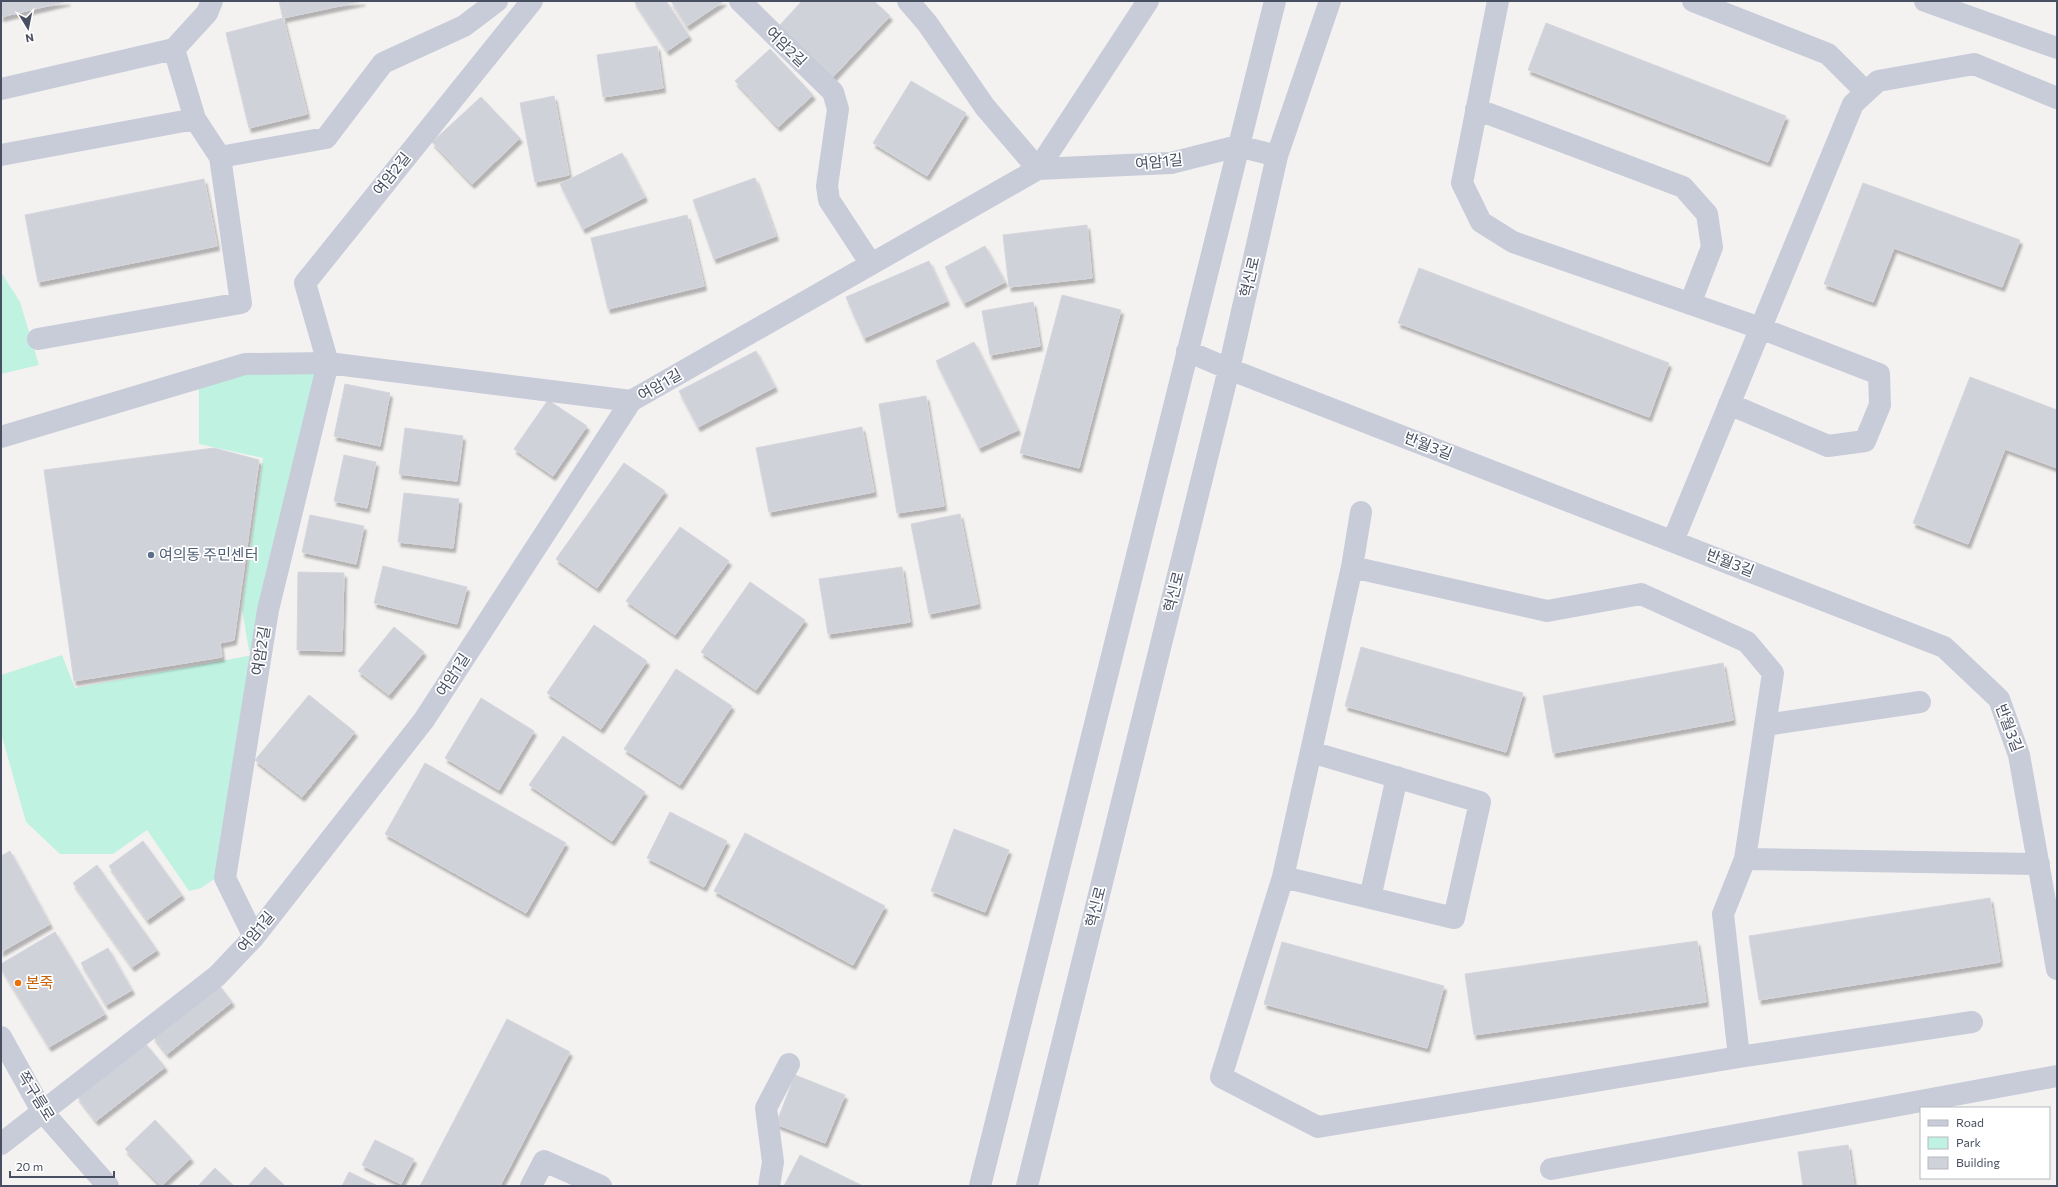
<svg xmlns="http://www.w3.org/2000/svg" width="2058" height="1187" viewBox="0 0 2058 1187" font-family="Commissioner,'Noto Sans KR',sans-serif">
<defs>
<filter id="shadow"><feDropShadow dx="2.5" dy="4.5" stdDeviation="1" flood-color="#0004"/></filter>
</defs>
<rect width="100%" height="100%" fill="#f4f2f1"/>
<path fill="#bff2e0" d="M1,272L20,302L39,365L1,374Z
M321,367L254,650L249,651L242,609L263,458L199,444V383L246,368Z
M62,655L75,688L253,655L219,876L201,888L189,891L147,830L113,854H60L26,822L1,733V675Z"/>
<path fill="#d0d2d9" stroke="#d5d5dd" filter="url(#shadow)" d="M1,1H68L1,17Z
M279,1H363L283,18Z
M634,1H666L689,36L667,51Z
M671,1H724L687,26Z
M802,1H874L890,16L833,77L779,26Z
M283,18L307,114L249,128L226,33Z
M1546,23L1786,116L1768,162L1528,70Z
M657,46L663,88L603,97L597,55Z
M770,49L813,95L778,127L735,81Z
M911,81L966,113L927,176L873,143Z
M554,96L569,175L535,182L520,103Z
M481,97L520,138L472,184L432,142Z
M622,153L645,197L583,229L560,184Z
M755,178L776,236L714,259L693,200Z
M204,179L217,246L38,282L25,215Z
M1863,183L2020,240L2002,287L1894,248L1873,302L1824,284Z
M687,215L704,286L608,309L591,238Z
M1087,225L1092,278L1009,287L1003,235Z
M985,246L1005,282L964,303L945,267Z
M929,261L947,301L864,338L846,297Z
M1419,268L1669,363L1649,417L1398,323Z
M1062,295L1121,310L1079,468L1020,453Z
M1033,302L1040,346L990,355L982,311Z
M974,342L1018,430L979,448L936,361Z
M756,351L775,387L698,427L679,391Z
M1970,377L2057,410V468L2005,449L1968,544L1913,523Z
M345,384L390,393L380,446L334,436Z
M926,396L944,506L897,513L879,404Z
M548,400L587,426L553,476L514,449Z
M862,427L874,492L769,512L756,448Z
M405,428L463,436L457,481L399,474Z
M214,448L259,460L234,640L220,643L222,657L74,681L44,470Z
M344,455L376,462L367,508L334,501Z
M624,463L665,491L597,588L556,559Z
M404,493L459,499L453,548L398,542Z
M960,514L978,604L929,614L911,524Z
M310,515L364,526L356,564L302,552Z
M680,527L729,561L675,635L626,601Z
M383,566L467,587L457,624L374,603Z
M902,567L910,622L828,634L819,579Z
M298,572L344,573L342,651L297,650Z
M750,582L805,620L756,690L701,652Z
M594,625L647,661L601,729L547,693Z
M394,627L424,652L389,695L358,671Z
M1361,647L1523,693L1506,752L1345,706Z
M1723,663L1733,720L1553,753L1543,696Z
M676,669L732,706L680,785L624,749Z
M309,695L355,732L302,797L255,760Z
M481,698L534,731L499,790L445,758Z
M563,736L645,792L612,841L529,785Z
M425,763L566,843L526,913L385,834Z
M670,812L727,841L704,887L647,858Z
M954,829L1009,850L985,912L931,891Z
M745,833L885,906L853,965L714,891Z
M143,841L182,895L147,920L109,866Z
M10,851L50,924L1,952V856Z
M97,865L157,950L132,967L73,883Z
M1990,898L2000,962L1759,1000L1749,936Z
M55,932L105,1014L49,1047L1,968V964Z
M1697,941L1706,1002L1474,1035L1465,974Z
M1282,942L1444,986L1427,1048L1264,1004Z
M108,948L132,990L106,1005L81,963Z
M218,984L232,1002L167,1054L153,1036Z
M507,1019L570,1052L500,1186H420Z
M145,1043L165,1067L96,1121L77,1096Z
M795,1075L845,1095L825,1143L776,1124Z
M155,1120L191,1158L161,1186L125,1149Z
M375,1140L414,1159L401,1184L362,1165Z
M1848,1145L1854,1186H1803L1798,1152Z
M800,1155L863,1186H784Z
M265,1167L285,1186H248Z
M215,1168L234,1186H198Z
M349,1172L378,1186H342Z"/>
<g fill="none" stroke-linecap="round" stroke-linejoin="round">
<path stroke="#c8ccd9" stroke-width="22" d="M740,1L833,92L838,109L827,186L829,200L871,264
M908,1L927,23L985,107L1038,169L1148,1
M1498,1L1462,183L1481,222L1513,242L1760,328L1879,374L1880,405L1865,441L1828,446L1729,404
M1693,1L1828,54L1866,92
M1925,1L2057,48
M174,49L195,119
M1,89L174,49L207,13L212,1
M1476,109L1683,187L1707,214L1712,247L1690,304
M1,155L195,119L220,157
M38,339L241,303L220,157L326,138L383,63L464,26L497,1
M1187,351L1229,369L1944,647L1999,699L2019,755L2057,969
M1,437L245,364L328,363L631,401
M1361,512L1352,567L1283,877L1221,1077L1318,1127L1739,1057L1972,1022
M1673,541L1853,104L1878,81L1974,64L2057,98
M1352,567L1547,611L1641,594L1747,642L1773,673L1745,859
M1765,725L1920,702
M1283,877L1454,918L1480,802L1311,752
M1370,898L1397,777
M254,937L225,878L268,610L328,363L305,283L532,1
M1,1037L42,1111L108,1186
M1739,1057L1723,914L1745,859L2039,864
M1,1144L217,976L254,937L424,720L631,401L1038,169L1171,163L1238,146L1277,156
M1551,1169L2057,1076
M531,1186L544,1161L601,1186
M769,1186L773,1162L766,1108L789,1064
M980,1186L1275,1
M1027,1186L1229,369L1277,156L1330,1"/>
</g>
<circle fill="#5c6f8a" stroke="#fff" stroke-width="1.5" cx="151" cy="555" r="4"/>
<circle fill="#e8710a" stroke="#fff" stroke-width="1.5" cx="18" cy="983" r="4"/>
<g text-anchor="middle" stroke-width="3.5" stroke-linejoin="round" paint-order="stroke">
<g font-size="15" fill="#484f60" stroke="#fff">
<text transform="translate(786 47) rotate(44)" y="5">여암2길</text>
<text transform="translate(1159 162) rotate(-6)" y="5">여암1길</text>
<text transform="translate(392 174) rotate(-51)" y="5">여암2길</text>
<text transform="translate(1250 277) rotate(-77)" y="5">혁신로</text>
<text transform="translate(660 385) rotate(-30)" y="5">여암1길</text>
<text transform="translate(1428 446) rotate(21)" y="5">반월3길</text>
<text transform="translate(1730 563) rotate(21)" y="5">반월3길</text>
<text transform="translate(1174 592) rotate(-76)" y="5">혁신로</text>
<text transform="translate(261 651) rotate(-81)" y="5">여암2길</text>
<text transform="translate(453 675) rotate(-57)" y="5">여암1길</text>
<text transform="translate(2009 728) rotate(69)" y="5">반월3길</text>
<text transform="translate(1096 907) rotate(-76)" y="5">혁신로</text>
<text transform="translate(256 932) rotate(-50)" y="5">여암1길</text>
<text transform="translate(36 1096) rotate(58)" y="5">쪽구름로</text>
</g>
<g font-size="15" fill="#4e5e75" stroke="#fff" text-anchor="start">
<text x="159" y="560">여의동 주민센터</text>
</g>
<g font-size="15" fill="#c56008" stroke="#fff" text-anchor="start">
<text x="26" y="988">본죽</text>
</g>
</g>
<rect width="2058" height="1187" fill="none" stroke="#484f60" stroke-width="4"/>
<rect x="1920" y="1107" width="130" height="72" fill="#ffffff" stroke="#b6b9bf"/>
<rect x="1928" y="1120" width="20" height="6" fill="#c8ccd9" stroke="#b6b9bf"/>
<text x="1956" y="1127" font-size="12" fill="#484f60">Road</text>
<rect x="1928" y="1137" width="20" height="12" fill="#bff2e0" stroke="#b6b9bf"/>
<text x="1956" y="1147" font-size="12" fill="#484f60">Park</text>
<rect x="1928" y="1157" width="20" height="12" fill="#d0d2d9" stroke="#b6b9bf"/>
<text x="1956" y="1167" font-size="12" fill="#484f60">Building</text>
<g transform="translate(28 28) rotate(170)" stroke="#ffffff" stroke-width="3" paint-order="stroke">
<path d="M0-3L7 15L0 10L-7 15Z" fill="#484f60"/>
<text y="-6" font-size="11" font-weight="bold" text-anchor="middle" fill="#484f60">N</text>
</g>
<path d="M10 1171v6h104v-6" fill="none" stroke="#484f60" stroke-width="2"/>
<text x="16" y="1171" font-size="12" fill="#484f60" stroke="#ffffff" stroke-width="3" paint-order="stroke">20 m</text>
</svg>
